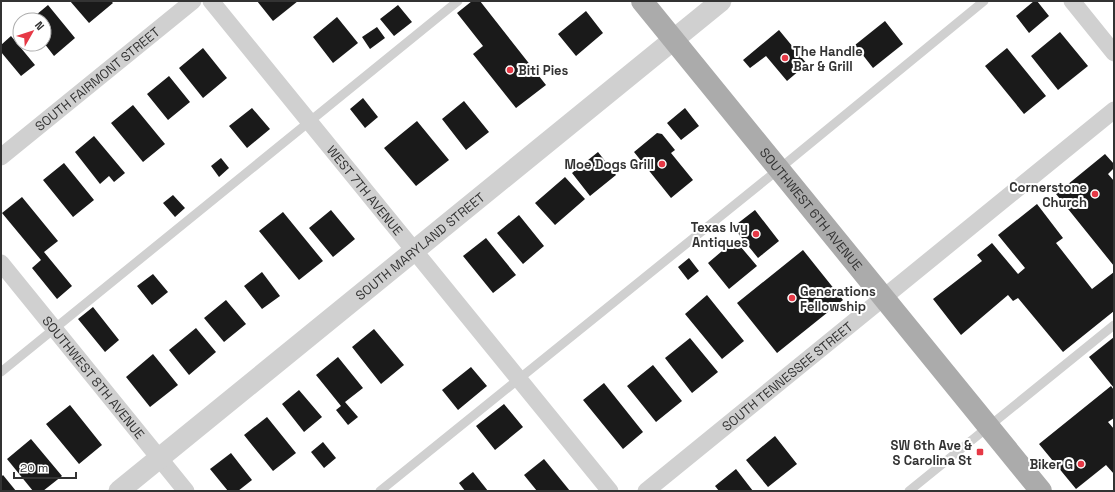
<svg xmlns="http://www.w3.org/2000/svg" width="1115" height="492" viewBox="0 0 1115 492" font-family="'Space Grotesk',sans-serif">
<rect width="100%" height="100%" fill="#fff"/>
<path fill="#1a1a1a" d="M70,1H111L113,3L89,23Z
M257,1H298L273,21Z
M472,1H480L546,85L516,108L473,54L483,46L457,13Z
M1034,1H1037L1049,16L1029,33L1016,16Z
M48,5L75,38L54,56L44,43V20H30Z
M398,5L412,22L394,36L380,19Z
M586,11L603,33L576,56L558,34Z
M337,17L358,43L333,63L313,37Z
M885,21L903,44L873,68L855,45Z
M377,27L385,38L370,49L362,37Z
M779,30L807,64L787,81L766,56L750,68L743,60Z
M1060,32L1088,66L1058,90L1031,56Z
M11,36L35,65L21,76L1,52V45Z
M203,48L227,78L203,98L179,68Z
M1007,48L1046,96L1024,114L985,66Z
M169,76L190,102L168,120L147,94Z
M363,98L378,117L365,128L350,109Z
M464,101L489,132L466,150L442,119Z
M133,105L165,144L143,162L111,123Z
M252,108L270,129L247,148L229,126Z
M685,108L699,126L681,140L667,123Z
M417,121L449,160L416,186L384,148Z
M657,133L662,134L675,150L671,153L693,180L671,198L634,152Z
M94,136L125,173L114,182L109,176L100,184L75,152Z
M598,152L616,175L590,196L572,173Z
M1105,154L1114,164V168L1108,174L1114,181V266L1056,194Z
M221,158L229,168L219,177L211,166Z
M64,163L94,200L73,217L43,180Z
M565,177L585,199L555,225L535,203Z
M173,195L185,208L175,217L163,203Z
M22,197L58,241L44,252L72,286L57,299L32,268L41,260L2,213Z
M1037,204L1063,238L1056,243L1092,289L1114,272V311L1063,352L1018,298L1013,301L1008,295L961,335L933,299L982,261L977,255L992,243L1018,274L1025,268L998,235Z
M331,210L355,239L333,257L309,228Z
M755,210L779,241L758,258L733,227Z
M283,212L323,261L299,280L259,231Z
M519,215L544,246L523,264L497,233Z
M486,238L516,275L493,293L463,256Z
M735,240L757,266L729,289L708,263Z
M803,250L843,300L777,353L737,303Z
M689,258L699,271L688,280L678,267Z
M262,272L280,296L262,309L244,286Z
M153,274L168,292L152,305L137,286Z
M707,295L744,341L722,359L685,314Z
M226,300L246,324L224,342L204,318Z
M93,307L119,340L105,352L78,319Z
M196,328L216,352L189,375L169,350Z
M374,329L404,365L381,384L352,347Z
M1114,337V388L1089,357Z
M690,338L718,372L692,393L665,358Z
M153,354L178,385L150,407L126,377Z
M338,357L363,388L345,402L358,417L348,425L336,410L341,406L316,375Z
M653,365L682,401L656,422L627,386Z
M471,367L487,386L458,410L442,390Z
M604,383L643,432L623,449L583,400Z
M1111,386L1114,390V418L1108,422L1114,429V474L1106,465L1076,489L1039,444Z
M299,390L322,417L304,432L282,404Z
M504,404L523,427L495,450L476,426Z
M70,405L102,445L79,464L46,424Z
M267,417L296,453L273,471L244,435Z
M775,436L797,464L768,487L746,460Z
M31,439L62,476L43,491H33L7,459Z
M323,442L336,458L324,468L311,452Z
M231,453L252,480L238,491H228L210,469Z
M544,459L570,491H537L524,475Z
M736,469L753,491H719L715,486Z
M473,472L488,491H465L459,483Z
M3,475L16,491H1V477Z"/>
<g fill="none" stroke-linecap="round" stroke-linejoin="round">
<path stroke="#d0d0d0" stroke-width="9" d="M1,372L458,1
M380,491L779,169L984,1
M909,491L1114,325"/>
<g stroke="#d0d0d0" stroke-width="17">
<path id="s1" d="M211,1L610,491"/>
<path d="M1072,1L1114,53"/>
<path id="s2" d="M1,157L193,1"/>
<path id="s3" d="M1,263L186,491"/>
<path id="s4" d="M646,491L1114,110"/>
</g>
<path stroke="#d0d0d0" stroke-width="21" id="s5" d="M119,491L721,1"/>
<path stroke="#ababab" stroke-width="22" id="s6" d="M642,1L1041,491"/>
</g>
<g fill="#e63946" stroke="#fff" stroke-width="1.5">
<circle cx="785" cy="58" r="4"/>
<circle cx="510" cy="70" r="4"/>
<circle cx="662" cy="164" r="4"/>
<circle cx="1095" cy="194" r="4"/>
<circle cx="756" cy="234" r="4"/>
<circle cx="792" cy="298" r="4"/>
<rect x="976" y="448" width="8" height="8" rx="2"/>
<circle cx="1081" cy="464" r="4"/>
</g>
<g text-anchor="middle" stroke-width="4" stroke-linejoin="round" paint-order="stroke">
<g font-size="13" font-weight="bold" fill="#333" stroke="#fff" text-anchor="end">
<text x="793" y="56" text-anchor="start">The Handle<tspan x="793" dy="15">Bar &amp; Grill</tspan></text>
<text x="518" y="75" text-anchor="start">Biti Pies</text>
<text x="654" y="169">Moe Dogs Grill</text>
<text x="1087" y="192">Cornerstone<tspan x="1087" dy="15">Church</tspan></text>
<text x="748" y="232">Texas Ivy<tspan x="748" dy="15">Antiques</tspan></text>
<text x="800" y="296" text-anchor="start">Generations<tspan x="800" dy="15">Fellowship</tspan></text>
<text x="972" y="450">SW 6th Ave &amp;<tspan x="972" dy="15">S Carolina St</tspan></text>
<text x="1073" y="469">Biker G</text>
</g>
<g font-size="13" fill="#333" stroke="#fff">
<text dy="5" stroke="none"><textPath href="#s2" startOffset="124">SOUTH FAIRMONT STREET</textPath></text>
<text dy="5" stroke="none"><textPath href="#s1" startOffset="244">WEST 7TH AVENUE</textPath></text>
<text dy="5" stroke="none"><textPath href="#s6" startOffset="268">SOUTHWEST 6TH AVENUE</textPath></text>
<text dy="5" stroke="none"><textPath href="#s5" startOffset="388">SOUTH MARYLAND STREET</textPath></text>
<text dy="5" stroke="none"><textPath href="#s4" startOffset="182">SOUTH TENNESSEE STREET</textPath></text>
<text dy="5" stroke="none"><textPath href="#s3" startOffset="147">SOUTHWEST 8TH AVENUE</textPath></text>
</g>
</g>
<rect width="1115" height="492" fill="none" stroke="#333333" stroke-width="4"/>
<g transform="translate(32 32) rotate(51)"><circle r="19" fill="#ffffff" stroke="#adadad"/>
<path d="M0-3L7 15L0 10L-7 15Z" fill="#e63946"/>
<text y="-6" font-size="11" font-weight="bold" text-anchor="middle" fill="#333333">N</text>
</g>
<path d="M14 472v6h62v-6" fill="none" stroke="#333333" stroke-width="2"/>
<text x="20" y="472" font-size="12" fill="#333333" stroke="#ffffff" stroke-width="3" paint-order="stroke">20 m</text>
</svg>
